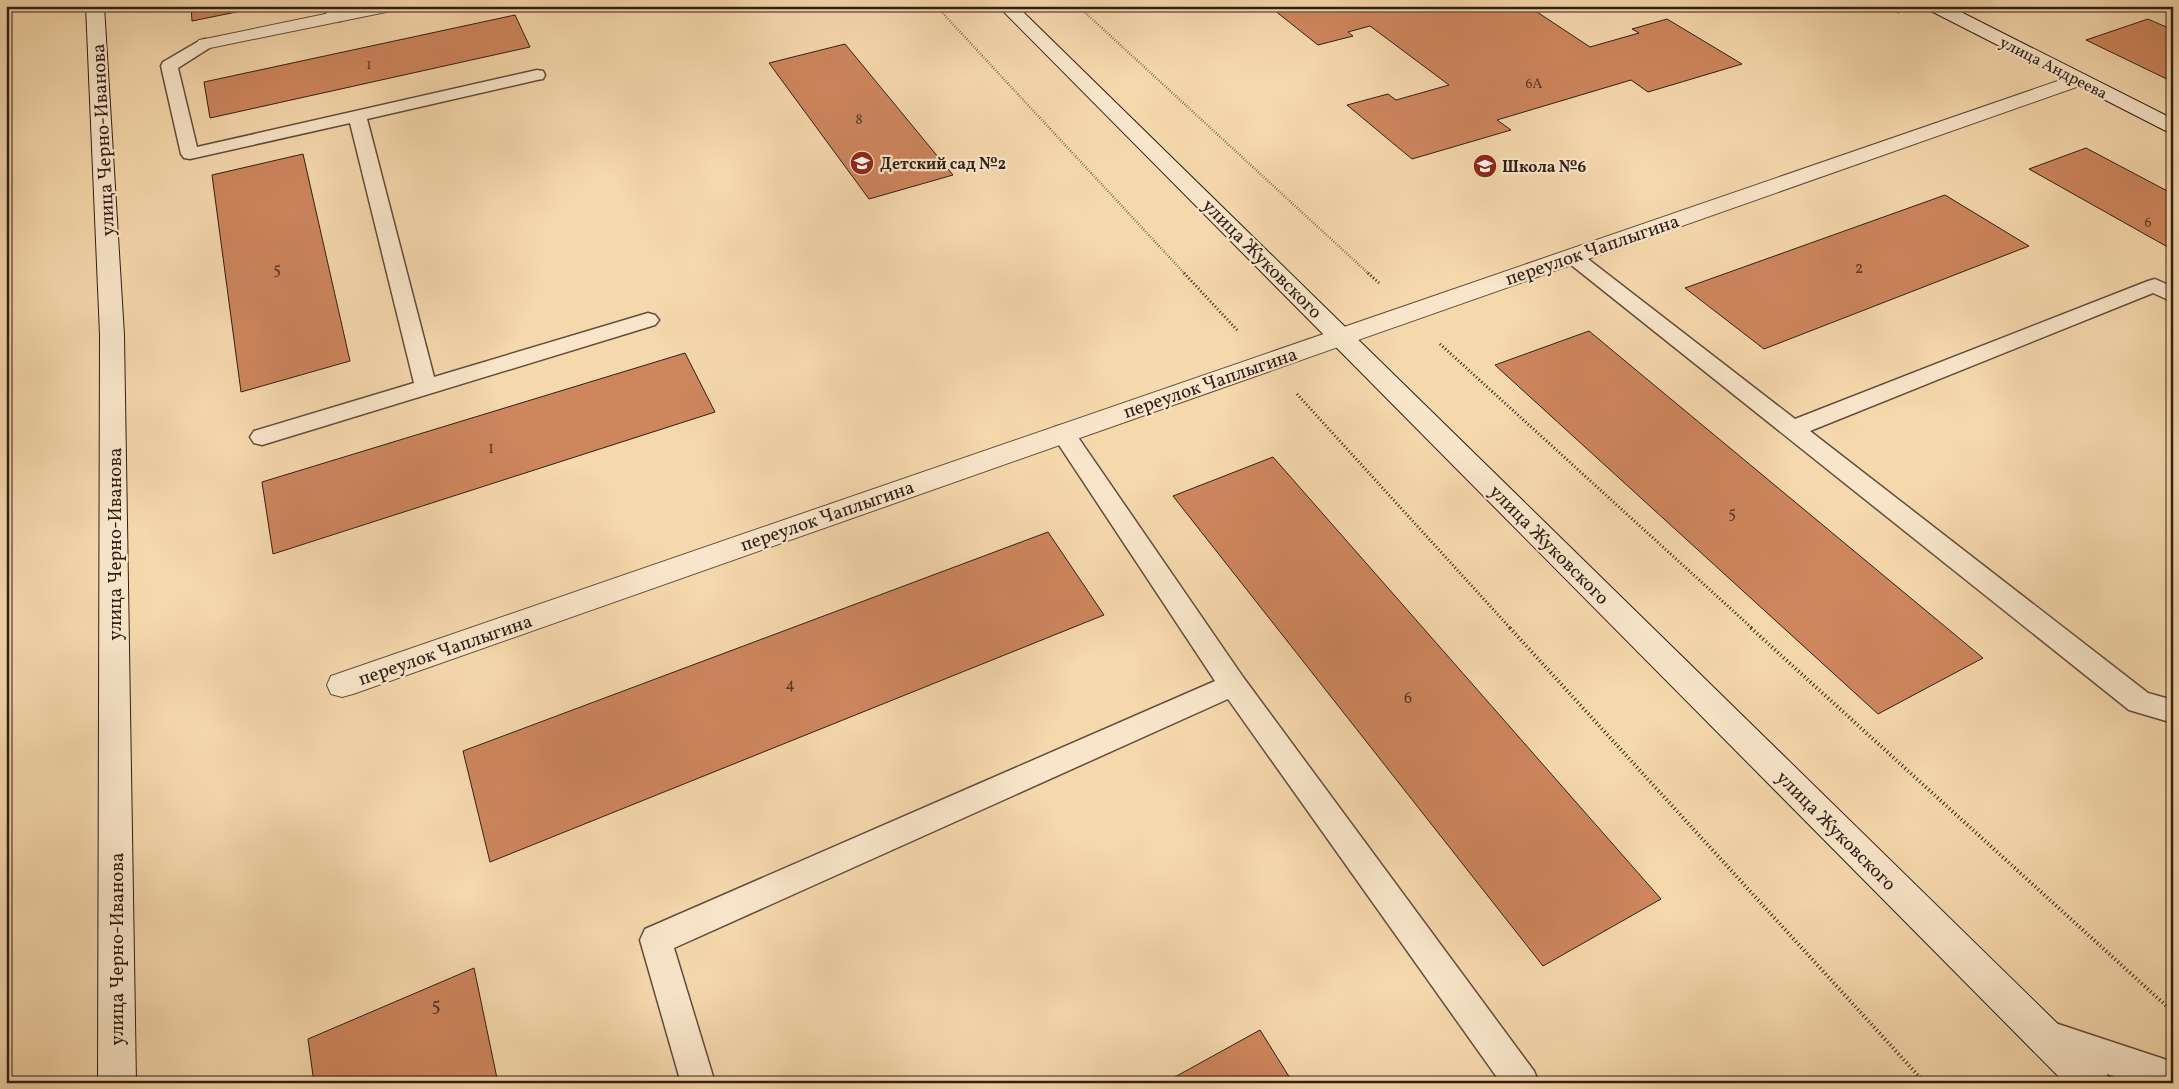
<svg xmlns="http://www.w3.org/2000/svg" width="2179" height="1089" viewBox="0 0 2179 1089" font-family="Vollkorn,serif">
<rect width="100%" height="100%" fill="#f6d8ad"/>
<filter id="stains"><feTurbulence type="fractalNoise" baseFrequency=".004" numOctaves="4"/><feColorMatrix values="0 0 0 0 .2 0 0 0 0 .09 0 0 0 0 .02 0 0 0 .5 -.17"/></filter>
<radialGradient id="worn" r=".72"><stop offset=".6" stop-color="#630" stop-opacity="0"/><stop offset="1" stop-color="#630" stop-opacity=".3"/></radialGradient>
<path fill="#ce865d" stroke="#301e16" d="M191,6H266L192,21Z
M1269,6H1528L1590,47L1639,33L1632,29L1667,19L1742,64L1648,92L1631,80L1497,120L1511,130L1412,159L1347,105L1388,94L1396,100L1449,85L1370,26L1348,32L1353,36L1318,45Z
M515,15L530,47L210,118L204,82Z
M2148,19L2173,30V82L2086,40Z
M845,44L953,175L869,199L769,63Z
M2086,148L2173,194V250L2029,169Z
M303,154L350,361L241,392L212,175Z
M1945,195L2029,246L1764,349L1685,288Z
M1589,331L1983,658L1878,714L1495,365Z
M685,353L715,412L273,554L262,482Z
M1273,457L1661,899L1543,966L1173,496Z
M1048,532L1104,615L490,862L463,751Z
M474,968L498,1083H314L308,1039Z
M1260,1030L1293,1083H1164Z"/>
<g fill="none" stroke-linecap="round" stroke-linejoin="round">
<g stroke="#624c3c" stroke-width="3">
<path id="lane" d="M324,6H340L343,18L341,21H329Z
M205,39L211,41L213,44L211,47L178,68L197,147L537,70L543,71L545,75L543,79L537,80L367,119L434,377L648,313L655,315L659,320L655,325L262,445L254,443L250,437L254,431L414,383L350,123L190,159L184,158L181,154L161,66L163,62L199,41Z
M1572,250L1579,252L1795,419L2148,281L2155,279L2173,287V302L2153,293L1810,431L2148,693L2173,700V723L2129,710L1565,260L1562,256L1565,252Z
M1063,425L1071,427L1243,677L1534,1071L1539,1083H1501L1228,699L674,948L715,1083H681L640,940L645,929L1215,681L1051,433L1055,427Z
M2052,1022L2173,1062V1083H2133L2040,1051L2035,1039L2040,1027Z"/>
</g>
<g stroke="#624c3c" stroke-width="2">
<path id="street" d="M364,6H400L397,10L391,11L205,49L199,48L196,44L199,40L205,39Z
M2078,74L2085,76L2087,80L2085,84L353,694L342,697L331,694L327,685L331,676Z"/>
</g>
<g stroke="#301e16" stroke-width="2">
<path id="secondary" d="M86,6H104L124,335L136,1083H98L100,335Z
M998,6H1017L2105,1070L2111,1083H2065Z
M1926,6H1949L2173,119V133L2166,131L1929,10Z"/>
</g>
<path stroke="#301e16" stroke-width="2.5" stroke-dasharray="0.5 2" stroke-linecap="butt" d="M936,6L1185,274
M1078,6L1369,274
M1885,6L1899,13"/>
<path stroke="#301e16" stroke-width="3" stroke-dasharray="1 2.5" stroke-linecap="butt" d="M1184,273L1238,331
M1368,273L1379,283
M1440,344L1753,629
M1297,394L1511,629"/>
<path stroke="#301e16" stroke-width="4" stroke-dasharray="1 3" stroke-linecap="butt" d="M1510,628L1925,1083
M1751,628L2173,1012"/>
<use href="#lane" fill="#f9e6ca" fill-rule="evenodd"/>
<use href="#street" fill="#f9e6ca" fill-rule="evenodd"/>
<use href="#secondary" fill="#f9e6ca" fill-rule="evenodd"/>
</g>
<defs>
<g id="school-disc" transform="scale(1.25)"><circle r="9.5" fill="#8f2418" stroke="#f9e6ca"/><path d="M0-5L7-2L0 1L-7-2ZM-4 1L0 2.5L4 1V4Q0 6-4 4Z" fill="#fff"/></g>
</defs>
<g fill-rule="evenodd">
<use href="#school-disc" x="862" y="163"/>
<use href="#school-disc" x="1485" y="166"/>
</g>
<g text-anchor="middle" stroke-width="4.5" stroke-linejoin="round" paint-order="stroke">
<g font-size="14" fill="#583828">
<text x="369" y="69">1</text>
<text x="1534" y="88">6А</text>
<text x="859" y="124">8</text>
<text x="2148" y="227">6</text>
</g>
<g font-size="16" fill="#301e16" stroke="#f9e6ca">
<text transform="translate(2054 67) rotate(27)" y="6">улица Андреева</text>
</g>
<g font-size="16" font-weight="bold" fill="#301e16" stroke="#f9e6ca" text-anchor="start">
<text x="880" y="169">Детский сад №2</text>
<text x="1502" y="172">Школа №6</text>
</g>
<g font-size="16" fill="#583828">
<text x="1859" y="273">2</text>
<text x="277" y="274">5</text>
<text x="491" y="453">1</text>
<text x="1732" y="518">5</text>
<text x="790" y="689">4</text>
<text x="1408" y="703">6</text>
</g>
<g font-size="19" fill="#301e16" stroke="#f9e6ca">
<text transform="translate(102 140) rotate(-93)" y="7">улица Черно-Иванова</text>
<text transform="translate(1592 249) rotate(-19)" y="7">переулок Чаплыгина</text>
<text transform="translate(1263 258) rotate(45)" y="7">улица Жуковского</text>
<text transform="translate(1210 382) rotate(-19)" y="7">переулок Чаплыгина</text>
<text transform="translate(827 515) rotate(-19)" y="7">переулок Чаплыгина</text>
<text transform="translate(114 544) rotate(-90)" y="7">улица Черно-Иванова</text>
<text transform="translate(1550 544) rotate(45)" y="7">улица Жуковского</text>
<text transform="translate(445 649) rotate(-19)" y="7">переулок Чаплыгина</text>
<text transform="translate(1837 830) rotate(45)" y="7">улица Жуковского</text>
<text transform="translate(116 949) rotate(-90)" y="7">улица Черно-Иванова</text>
</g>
<g font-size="19" fill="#583828">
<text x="436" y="1011">5</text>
</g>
</g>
<rect width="2179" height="1089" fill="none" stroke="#f6d8ad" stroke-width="25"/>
<rect x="8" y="8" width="2164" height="1074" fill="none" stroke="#301e16" stroke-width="2.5"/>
<rect x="12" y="12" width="2154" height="1064" fill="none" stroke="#301e16"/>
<rect width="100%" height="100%" filter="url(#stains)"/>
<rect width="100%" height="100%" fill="url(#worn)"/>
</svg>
